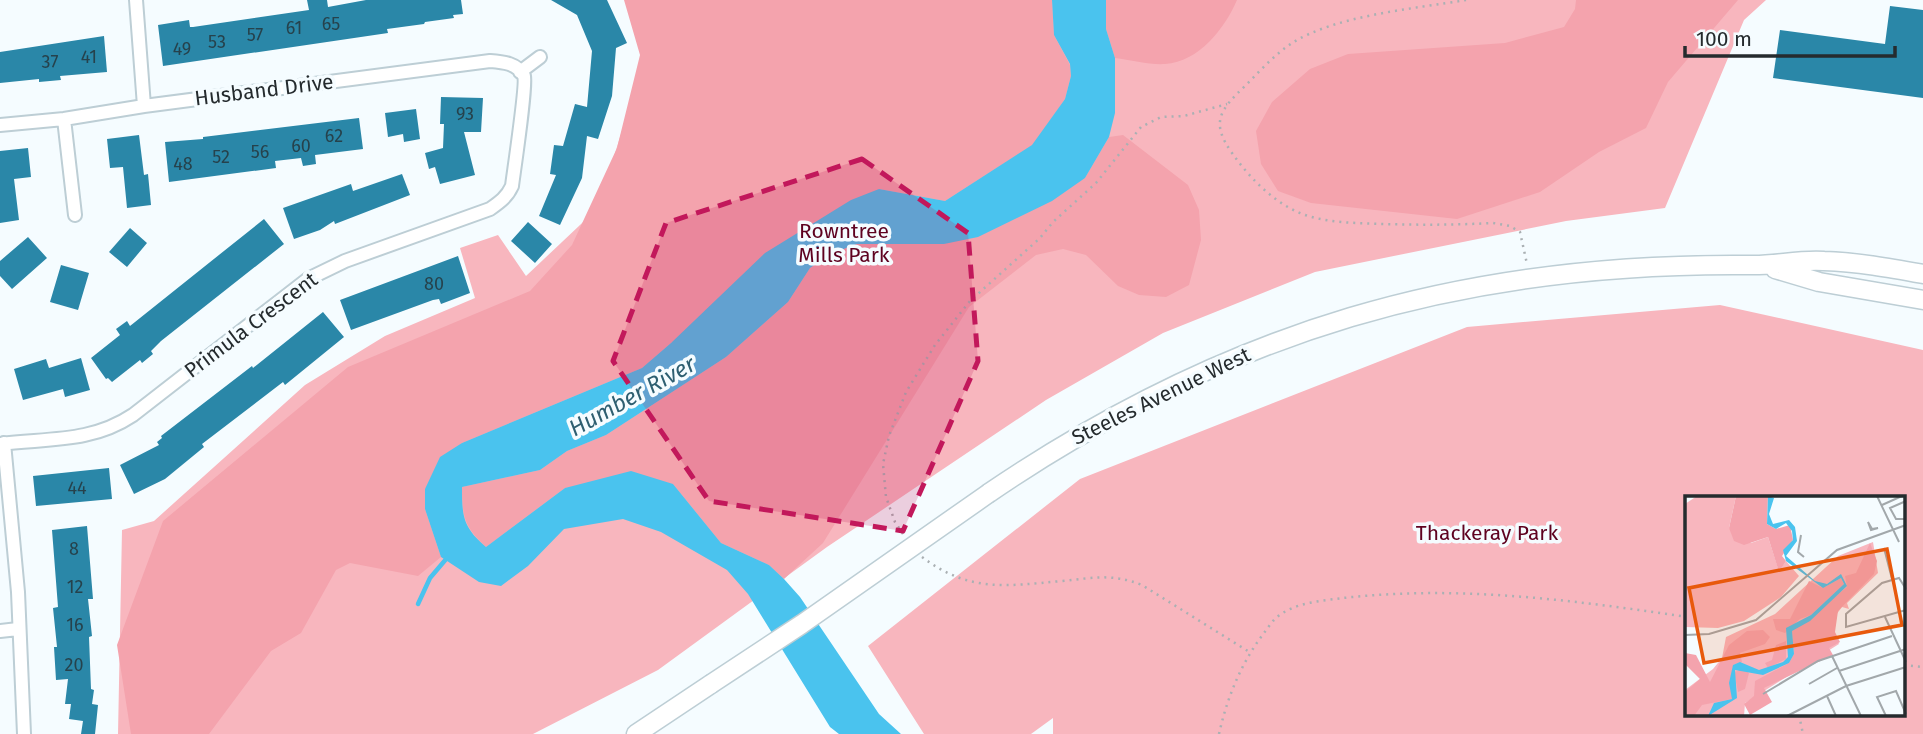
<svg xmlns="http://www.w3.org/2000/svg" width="1923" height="734" viewBox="0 0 1923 734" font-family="'Fira Sans',sans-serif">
<rect width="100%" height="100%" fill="#f5fcff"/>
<path fill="#f8b6be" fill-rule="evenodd" d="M636,0H1766L1744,20L1665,208L1566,221L1315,272L1163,333L1046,400L827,547L658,670L533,734H118L122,530L154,521L305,385L385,336L475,298L460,248L498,235L526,276L598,208L647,50Z
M1720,305L1923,350V734H1053V718L1031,734H924L868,646L1080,479L1467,327ZM1687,498H1904V715H1687Z"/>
<path fill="#f4a3ad" d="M624,0H1052L1054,35L1070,65L1071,76L1065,99L1033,145L945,201L879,189L671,343L642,368L462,443L425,489V509L441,557L418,576L350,563L336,570L301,633L271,651L209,734H131L117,645L163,521L348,367L530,291L572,245L617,148L640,55Z
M1106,0H1237C1225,28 1199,62 1165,64C1150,65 1131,60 1115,58L1106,29Z
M1576,0H1738L1668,82L1646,128L1599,152L1540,192L1457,219L1311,203L1278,191L1261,164L1256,131L1272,102L1310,69L1348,54L1505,43L1564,27L1575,9Z
M1123,135L1188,185L1199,210L1201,240L1189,285L1166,297L1139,295L1118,286L1086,255L1063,249L1036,255L969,307L823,543L784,579L769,565L721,543L673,484L565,488L486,547C464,527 462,516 462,487L540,470L567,451L606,435L726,357L788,302L810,268L830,254L857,244H944L1085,178L1109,137Z"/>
<path fill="#4ac3ee" d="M1052,0H1106V29L1115,58V113L1109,137L1085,178L1052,201L978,237L944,244H857L830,254L810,268L788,302L726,357L606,435L567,451L540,470L462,487C462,517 463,527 486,547L565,488L631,471L673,484L721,543L769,565L784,579L800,597L879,714L901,734H839L830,727L748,594L727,570L661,532L623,519L564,529L528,566L501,586L479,582L441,557L425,509V489L440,457L462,443L642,368L671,343L765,253L851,200L879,189L945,201L1032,145L1065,99L1071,76L1070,64L1054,35Z"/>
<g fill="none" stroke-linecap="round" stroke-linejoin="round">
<path stroke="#4ac3ee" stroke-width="4.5" d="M418,604L430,578L447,558"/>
</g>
<path fill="#2a87a8" d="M307,0H327L328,7L366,0H461L463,14L453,15L454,18L425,22L424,24L387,29L388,33L163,66L158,25L189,20L190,27H193L309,10Z
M551,0H607L627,43L616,48L612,96L598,139L587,136L582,178L560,225L539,216L556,175L550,174L554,145L563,146L575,104L587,107L592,51L577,15Z
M1890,6L1923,10V98L1773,78L1780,30L1885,44Z
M104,36L107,72L60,76L61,80L39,82V79L0,83V52Z
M441,97L483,98L481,132H464L475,175L440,184L435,167L429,169L425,153L443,148L444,124H440Z
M416,109L420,139L404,142L403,134L388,137L385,113Z
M359,118L363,149L315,155L316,164L303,166L301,158L275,161L276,168L169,182L165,142L203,139V137Z
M139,135L144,175L148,174L151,205L127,208L123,167L110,168L107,139Z
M28,148L31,177L14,179L19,220L0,223V151Z
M402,174L410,195L335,224L334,221L320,230L294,239L283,208L351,184L353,191Z
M264,219L284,244L161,341L151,351L153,354L142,363L140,360L112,382L108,378L106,379L91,358L120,335L116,329L127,321L130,326Z
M528,222L552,244L535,263L511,241Z
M130,228L147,243L127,267L109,252Z
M28,237L47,258L12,289L0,276V261Z
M458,256L470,293L441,304L439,299L433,300L351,330L340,300Z
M61,265L89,273L78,310L50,302Z
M323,312L344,337L285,385L283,382L202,444L204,447L165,479L134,494L120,465L159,445L157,442L162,438L161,436L252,366L253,368Z
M81,358L90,390L65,397L63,389L23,400L14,369L46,359L49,368Z
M109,468L112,499L36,506L33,476Z
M87,526L93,599H88L92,636L89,637L91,689L94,690L92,704L98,705L95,734H81L83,721L69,719L71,704H65L68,679L56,680L54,647H57L53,608L58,607L52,530Z"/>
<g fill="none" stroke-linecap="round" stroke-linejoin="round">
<g stroke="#bdced5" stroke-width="16">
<path id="street" d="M136,0L144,106
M520,72L540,57
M64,119L75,215
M0,125L64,119L144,106L490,61C503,62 517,63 524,76C527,84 514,170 512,186C507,197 500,202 490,209L345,261L308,279L133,415C91,443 48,438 0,444
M4,443L18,592L24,734
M0,631L18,629"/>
</g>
<g stroke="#bdced5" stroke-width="21">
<path id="secondary" d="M1775,269L1819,282L1923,300
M989,493C1227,331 1462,262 1750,265C1774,266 1799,259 1824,261C1857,262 1890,268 1923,274
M636,734L711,684"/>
</g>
<path stroke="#aab0b3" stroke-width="2.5" stroke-dasharray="2 5" stroke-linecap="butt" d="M1466,0C1413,9 1337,15 1292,43C1274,55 1260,71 1245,86C1220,110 1210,122 1232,153C1251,180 1277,206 1308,216C1332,223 1357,223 1382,224C1419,225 1456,225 1493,223L1510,226L1520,232L1527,264
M903,534L895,522L886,497L883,464L889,436L906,392L935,345L970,301L1040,238L1053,222L1096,183L1141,127L1161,117L1184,116L1227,104
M922,557C970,593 1006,586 1062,581C1092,578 1112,573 1142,585L1251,653
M1904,665L1923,667
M1799,715L1803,734
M1219,734C1227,698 1241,663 1264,633C1268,628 1272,621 1277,617C1296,602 1321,601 1343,598C1458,585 1573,600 1687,617"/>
<use href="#street" stroke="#fff" stroke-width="12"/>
<use href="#secondary" stroke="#fff" stroke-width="18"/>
<g stroke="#bdced5" stroke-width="21" stroke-linecap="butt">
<path id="secondary-bridge" d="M711,684L802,624L989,493"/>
</g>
<use href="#secondary-bridge" stroke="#fff" stroke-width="18"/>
</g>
<path fill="#c2185b" fill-opacity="0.2" stroke="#c2185b" stroke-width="5" stroke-dasharray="14 9" stroke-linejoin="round" d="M862,159L968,233L978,361L903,531L709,501L613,361L666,223Z"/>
<g text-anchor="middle" stroke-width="7" stroke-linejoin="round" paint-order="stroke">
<g font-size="18" fill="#26424c">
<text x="331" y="30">65</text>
<text x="294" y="34">61</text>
<text x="255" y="41">57</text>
<text x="217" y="48">53</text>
<text x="182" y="55">49</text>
<text x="89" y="63">41</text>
<text x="50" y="68">37</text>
<text x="465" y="120">93</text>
<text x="334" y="142">62</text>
<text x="301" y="152">60</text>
<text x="260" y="158">56</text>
<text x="221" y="163">52</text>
<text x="183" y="170">48</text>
<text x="434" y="290">80</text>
<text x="77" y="494">44</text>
<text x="74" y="555">8</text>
<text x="75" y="593">12</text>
<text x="75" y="631">16</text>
<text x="74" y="671">20</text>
</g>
<g font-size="21" fill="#252b2e" stroke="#f5fcff">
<text transform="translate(264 90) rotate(-7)" y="7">Husband Drive</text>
<text transform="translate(251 325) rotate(-37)" y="7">Primula Crescent</text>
<text transform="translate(1161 396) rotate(-26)" y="7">Steeles Avenue West</text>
</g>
<g font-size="21" fill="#5e0220" stroke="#f5fcff">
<text x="844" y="238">Rowntree<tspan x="844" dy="24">Mills Park</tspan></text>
<text x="1487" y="540">Thackeray Park</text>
</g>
<g font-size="23" font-style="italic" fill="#2e5f71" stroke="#f5fcff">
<text transform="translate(632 396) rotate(-29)" y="8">Humber River</text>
</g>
</g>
<g transform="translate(1685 496)">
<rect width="220" height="220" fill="#f5fcff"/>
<path d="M12,0H51L44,32L66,47L83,41L94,75L101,65L114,80L96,101L59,125L33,132L0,131V8ZM188,46L193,77L162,107L164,113L157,111L151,119L149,137L154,148L60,207L59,220H0V194L28,173L37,162L41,141L90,118L153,60Z" fill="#f8b6be"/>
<path d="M51,0H83L82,28L91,33L105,29L108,44L97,60L101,65L94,76L83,41L59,49L49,45L44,32ZM185,47L192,65L189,78L153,115L150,136L155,146L144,152L148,159L79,192L87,206L65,219L59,208L69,200L70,185L104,167L109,158L107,135L162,91L160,80L171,77ZM156,82L159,88L126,119L115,123L100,137L91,134L88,123H105L124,85L138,92ZM78,134L85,141L80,148L55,157L57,166L48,169L47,203L17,209L9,220H0V196L15,183L0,168V157L11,159L25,186L44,149L62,135ZM101,145V163L83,172L80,167L87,164L91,149ZM58,173L64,177L60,193L53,196L49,176Z" fill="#f4a3ad"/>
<path d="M83,0L89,2L84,18L88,28L104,24L110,31L112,45L101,60L130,85L142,88L156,78L162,90L125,125L107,135L109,158L104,167L78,179L50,174L52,202L23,220L29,207L47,203L44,187L48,169L55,166L74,174L98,166L103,161L101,132L126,119L159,88L156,82L138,92L101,65L98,54L108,44L107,35L101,27L91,33L82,28Z" fill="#4ac3ee"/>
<path fill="none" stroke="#a2a8ab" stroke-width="2" d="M192,0L214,46M221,5L205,12L211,23H221M197,9L217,0M183,26L187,33L193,32L186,34ZM116,39L113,56L119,61M199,52L207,83M221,93L214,82L197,87L161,118V131L221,114M200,121L221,166M0,139L24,138L71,124L152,54L221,29M147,160L176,220M154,175L221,153M124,188L152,172M78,198L133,165L207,140M142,200L151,220M102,220L161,190L221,171M201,220L192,201L211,195L221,218"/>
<path fill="#e8590c" fill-opacity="0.15" stroke="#e8590c" stroke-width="3.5" d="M202,53L217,129L19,167L4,92Z"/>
<rect width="220" height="220" fill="none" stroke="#252b2e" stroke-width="3.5"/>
</g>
<path d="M1685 46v10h210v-10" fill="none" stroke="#252b2e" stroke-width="3.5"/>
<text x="1696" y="46" font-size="21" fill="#252b2e" stroke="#f5fcff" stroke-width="5" paint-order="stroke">100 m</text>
</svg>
